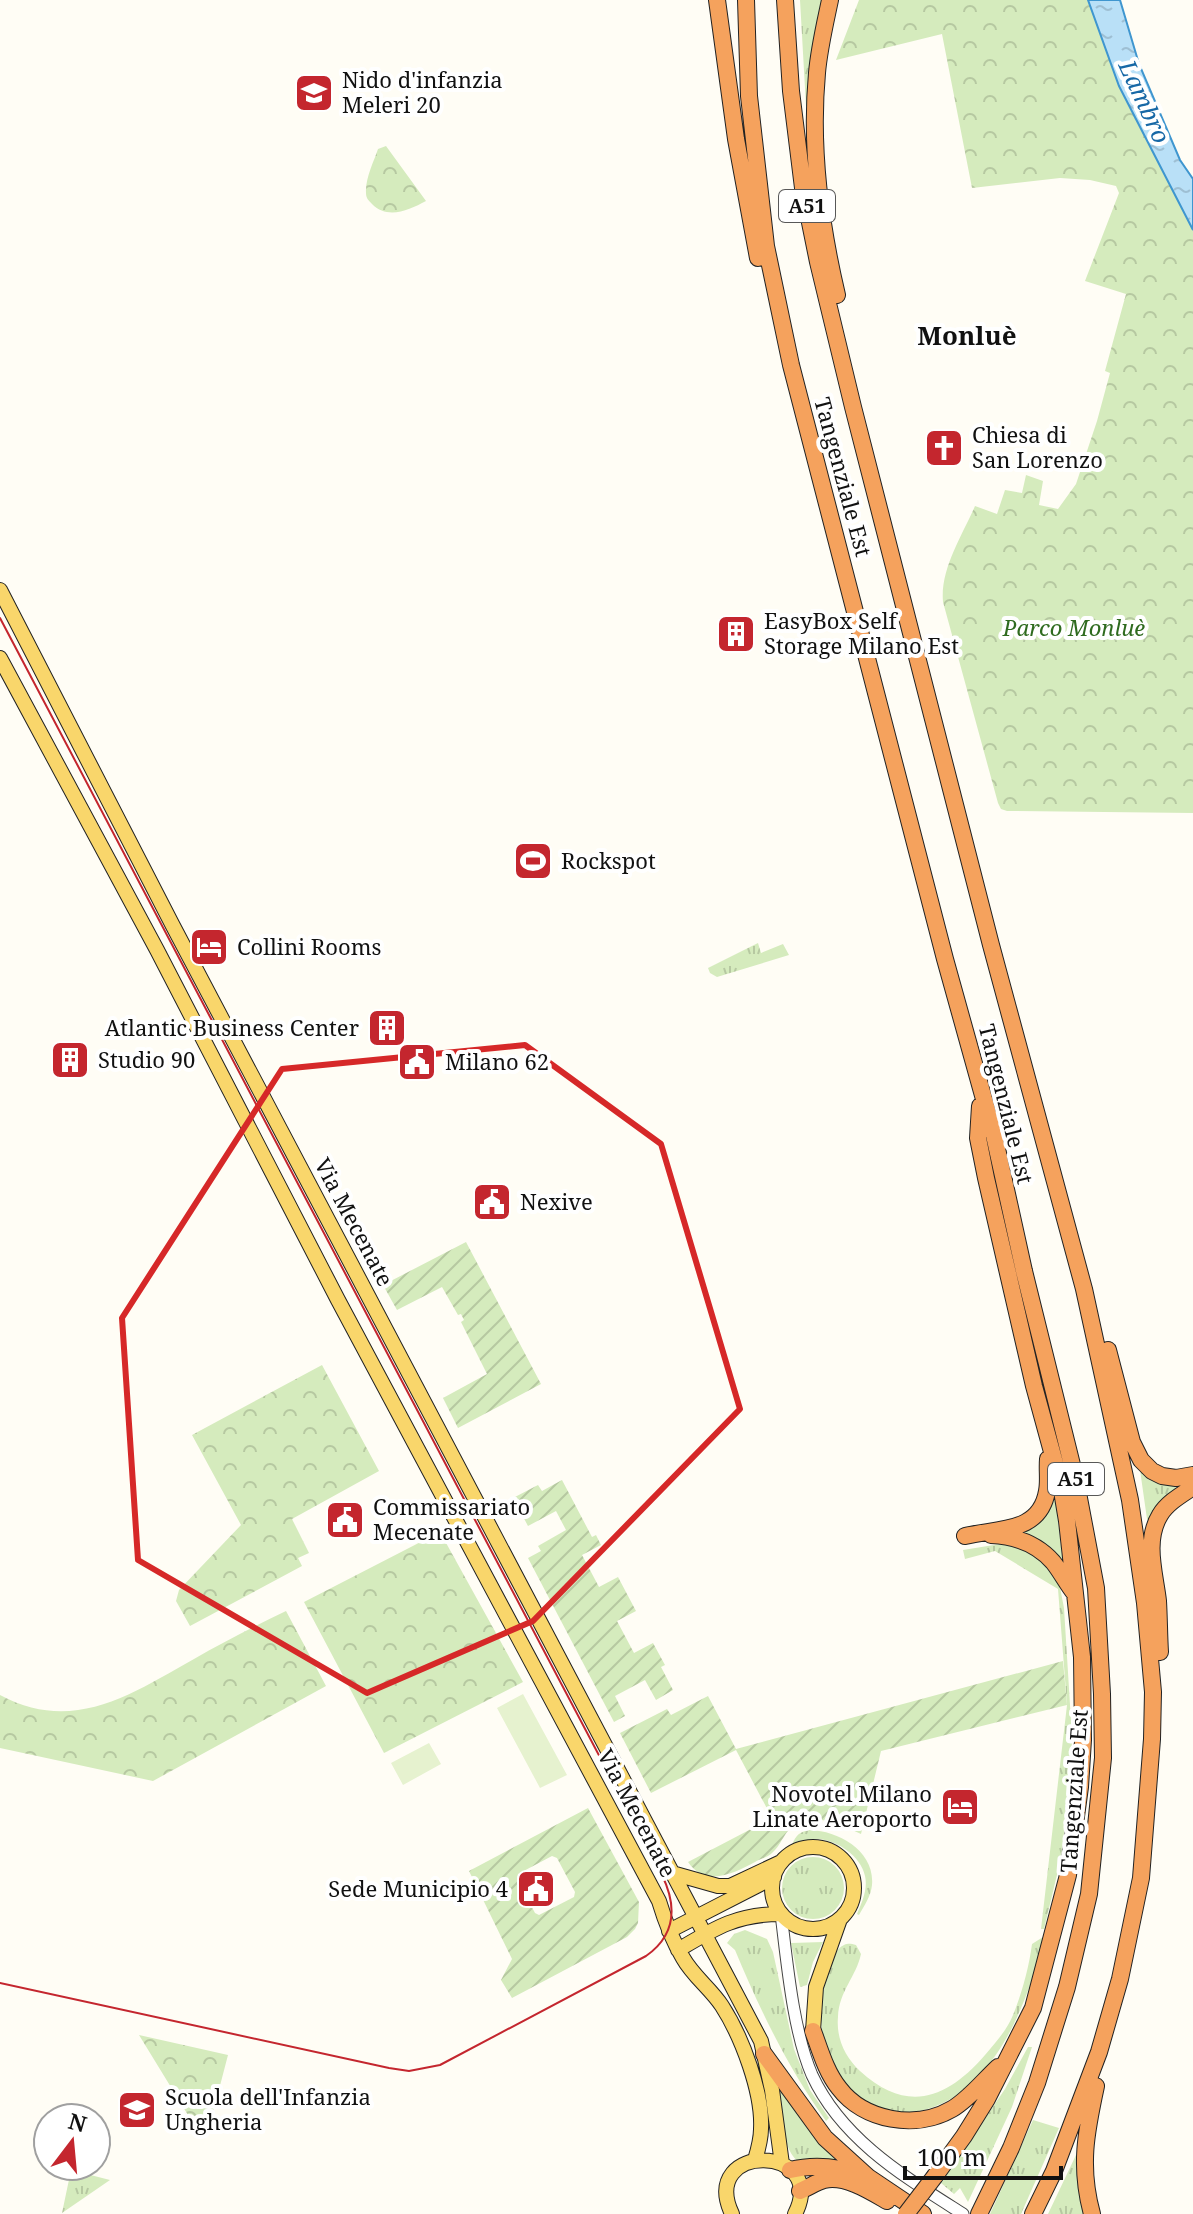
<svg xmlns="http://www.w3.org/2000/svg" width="1193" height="2214" viewBox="0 0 1193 2214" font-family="'Noto Serif',serif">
<defs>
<pattern id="grass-tufts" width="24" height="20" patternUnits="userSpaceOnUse" patternTransform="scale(2)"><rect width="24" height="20" fill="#d5ebbd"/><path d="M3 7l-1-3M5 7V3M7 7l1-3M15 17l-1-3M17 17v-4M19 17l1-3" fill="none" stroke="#b6c8a1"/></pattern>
<pattern id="park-crowns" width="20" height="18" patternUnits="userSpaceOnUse" patternTransform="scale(2)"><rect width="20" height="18" fill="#d5ebbd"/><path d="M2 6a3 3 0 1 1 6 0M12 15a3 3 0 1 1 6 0" fill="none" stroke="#b6c8a1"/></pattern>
<pattern id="garden-furrows" width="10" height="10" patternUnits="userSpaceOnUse" patternTransform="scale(2)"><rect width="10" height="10" fill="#d5ebbd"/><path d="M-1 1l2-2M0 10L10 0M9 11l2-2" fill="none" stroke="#b6c8a1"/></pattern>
<pattern id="water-ripples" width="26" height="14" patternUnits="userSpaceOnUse" patternTransform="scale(2)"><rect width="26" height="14" fill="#b9e0f7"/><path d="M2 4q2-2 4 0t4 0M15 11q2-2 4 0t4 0" fill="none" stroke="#9ebfd3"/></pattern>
</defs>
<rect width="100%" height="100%" fill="#fffdf5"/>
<path fill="url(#grass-tufts)" d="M800,0H822L810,107L806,106Z
M758,943L761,953L783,944L789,955L717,977L710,973L708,968Z
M1140,1470L1177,1488L1150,1521L1147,1519Z
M1053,1494H1055L1063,1564L1020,1532Z
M1006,1543H1012L1044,1561L1059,1582L1064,1608L1072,1737L1071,1775L1061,1858L1044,1929H1041L1067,1705L1058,1589L995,1551L965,1559L963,1550Z
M810,1830C839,1831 875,1851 872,1885C871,1896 864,1906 859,1915L857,1914C862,1902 868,1889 865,1876C861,1856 837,1840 817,1839C808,1839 799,1843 792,1845C796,1835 799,1832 810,1830Z
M782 1888a31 31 0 1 1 62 0a31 31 0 1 1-62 0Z
M745,1930L767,1939L773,1952L794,2049L810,2090L829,2118L826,2121C788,2068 760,2010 735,1950L727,1943L734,1934Z
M1043,1937L1046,1939C1030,1986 1014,2039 979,2076C915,2144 825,2112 821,2018C820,2002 828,1951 844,1945C849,1943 851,1944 856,1945L861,1954C856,1977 839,1991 838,2017C836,2038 845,2057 860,2071C907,2114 947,2099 985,2055C996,2042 1007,2030 1013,2015C1022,1993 1029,1967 1032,1944Z
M823,1942L813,1962L807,1985L800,1987L791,1943Z
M1028,2047H1032L1012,2107L968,2202L960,2188L954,2194L941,2183L1005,2089Z
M776,2073L841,2163C830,2163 813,2166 802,2163C780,2156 779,2094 776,2073Z
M1033,2120L1059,2128L1021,2214H990Z
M1076,2155L1082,2196L1087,2214H1048Z
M71,2170L110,2180L62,2213Z"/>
<path fill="url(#park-crowns)" d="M859,0H1088L1119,86L1193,230V813L1007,811L1001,809L998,803L943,602C940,569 962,536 975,506L997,514L1005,490L1022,493L1026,475L1043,481L1039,505L1058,509L1076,484L1097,421L1110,373L1105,371L1126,294L1085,281L1119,193L1116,186L1090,180L1060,178L972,188L942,34L836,60Z
M386,146L426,201C409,210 388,220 372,204C368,200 366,198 366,193C365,179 374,161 378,149Z
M322,1365L379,1471L292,1519L309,1553L298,1558L302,1566L190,1626L176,1601L179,1590L241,1525L192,1435Z
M440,1532L523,1682L384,1753L304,1602Z
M286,1611L326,1686L153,1781L0,1748V1695C73,1734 130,1695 194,1659C224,1642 255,1626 286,1611Z
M139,2035L228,2055L210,2124L188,2115Z"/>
<path fill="url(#garden-furrows)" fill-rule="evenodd" d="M466,1242L541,1384L458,1428L443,1398L487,1374L461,1322L464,1320L461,1314L458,1315L442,1287L397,1310L383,1285Z
M562,1480L592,1537L596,1535L601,1545L582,1555L599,1587L618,1577L636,1611L617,1621L634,1653L653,1643L665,1665L661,1667L673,1690L656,1700L645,1680L615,1696L625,1716L614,1722L528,1558L541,1551L538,1546L566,1530L556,1511L528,1526L513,1498L538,1485L542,1491Z
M1063,1661L1067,1705L881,1751L861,1834C842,1825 822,1815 801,1822C785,1826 783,1844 772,1853C768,1857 760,1859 755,1862C734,1873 706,1888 688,1862L772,1818L736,1750L651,1793L620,1733L667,1709L671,1715L708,1696L736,1749Z
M588,1808L639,1902L638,1923L635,1929L627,1937L512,1998L501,1980L512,1959L469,1871ZM552,1856L557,1858L575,1892L574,1897L539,1915L535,1913L517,1879L518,1874Z"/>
<path fill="#e6f2cf" d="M523,1694L567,1775L540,1788L497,1708Z
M429,1743L441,1764L403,1785L391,1763Z"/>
<path fill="url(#water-ripples)" stroke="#3f96cf" stroke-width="2" d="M1088,0H1120L1139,64L1180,160L1193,179V230L1119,86Z"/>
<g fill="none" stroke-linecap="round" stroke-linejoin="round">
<g stroke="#444" stroke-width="13">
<path id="minor" d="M781,1914C787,1962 793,2031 812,2075C842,2140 905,2177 963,2214"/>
</g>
<g stroke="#222" stroke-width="16">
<path id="major" d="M0,590L173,926L761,2041L772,2090L782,2164
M0,658L157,950L338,1300L659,1901C665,1921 672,1940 683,1958C693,1976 711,1989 722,2006C742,2037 763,2093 761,2129C761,2140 758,2150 755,2160
M772 1888a41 41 0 1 1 82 0a41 41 0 1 1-82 0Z
M672,1873L718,1886H730L781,1862
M669,1931L774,1877
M678,1950C715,1928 737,1914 781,1914
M813,2031L816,1987L840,1919
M732,2214C698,2141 830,2144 795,2214"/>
</g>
<g stroke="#222" stroke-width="18">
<path id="highway" d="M717,0L736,139L758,258
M746,0L749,96L766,246L791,365L945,959L994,1135L1024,1271L1075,1477L1096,1588L1102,1694L1103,1758L1089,1894L1067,1987L1037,2083L1011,2148L979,2214
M785,0L791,91L803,188L818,262L853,407L991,945L1084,1289L1130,1500L1145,1603L1153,1692L1152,1739L1141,1878L1120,1979L1099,2052L1054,2171L1033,2214
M830,0C825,24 819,49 817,73C810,148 820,223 837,295
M1108,1350L1132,1442L1141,1460L1152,1471L1162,1476L1176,1478L1193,1475
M991,1535C1015,1536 1037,1544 1053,1562C1061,1572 1067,1584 1075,1594
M965,1536C999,1528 1040,1533 1047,1491C1049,1481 1047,1470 1048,1459
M1160,1652C1159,1635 1159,1618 1158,1601C1155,1574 1144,1541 1160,1515C1167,1503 1181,1495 1193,1487
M813,2031C820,2050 826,2072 839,2088C864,2121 916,2130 952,2109C969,2099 983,2081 998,2067
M764,2054L825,2138L868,2177L923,2214
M790,2170C814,2164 840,2167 863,2175
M935,2176L964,2136L987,2099L1033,2008L1068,1875L1080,1787L1083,1740L1082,1657L1067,1521L1061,1485L1034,1386L986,1178L978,1138L980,1106
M800,2191C808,2188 816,2182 824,2180C845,2175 870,2191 887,2201
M1092,2214C1079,2167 1086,2132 1096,2086"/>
</g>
<use href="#minor" stroke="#fff" stroke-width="11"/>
<use href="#major" stroke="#f9d66b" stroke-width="14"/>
<use href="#highway" stroke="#f5a25d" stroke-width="16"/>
<path stroke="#c4262e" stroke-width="2" d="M0,618L662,1875C677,1906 676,1935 646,1956L440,2065L409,2071L389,2068L0,1983"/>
<g stroke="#222" stroke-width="18" stroke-linecap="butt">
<path id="highway-bridge" d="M906,2214L935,2176"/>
</g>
<use href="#highway-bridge" stroke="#f5a25d" stroke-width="16"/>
</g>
<path fill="none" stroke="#d62828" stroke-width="6" stroke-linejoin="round" d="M525,1045L661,1144L740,1409L533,1621L367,1693L138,1560L122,1318L282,1069Z"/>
<defs>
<g id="school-square" transform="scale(2)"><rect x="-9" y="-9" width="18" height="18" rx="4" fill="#c4262e" stroke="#fff"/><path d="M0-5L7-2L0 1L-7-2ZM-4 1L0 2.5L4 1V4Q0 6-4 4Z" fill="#fff"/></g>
<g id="church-square" transform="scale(2)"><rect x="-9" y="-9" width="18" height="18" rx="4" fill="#c4262e" stroke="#fff"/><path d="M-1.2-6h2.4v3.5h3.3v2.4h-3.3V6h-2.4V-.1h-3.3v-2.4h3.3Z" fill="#fff"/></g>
<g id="building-square" transform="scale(2)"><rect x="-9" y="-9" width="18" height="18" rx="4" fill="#c4262e" stroke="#fff"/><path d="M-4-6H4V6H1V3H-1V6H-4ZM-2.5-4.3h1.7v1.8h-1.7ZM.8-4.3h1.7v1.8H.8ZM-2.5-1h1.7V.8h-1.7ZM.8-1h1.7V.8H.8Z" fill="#fff"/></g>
<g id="stadium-square" transform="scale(2)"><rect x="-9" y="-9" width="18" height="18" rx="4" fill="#c4262e" stroke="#fff"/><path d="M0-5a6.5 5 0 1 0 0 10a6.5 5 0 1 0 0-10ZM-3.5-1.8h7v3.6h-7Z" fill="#fff"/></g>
<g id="hotel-square" transform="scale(2)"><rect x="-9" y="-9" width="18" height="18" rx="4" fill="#c4262e" stroke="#fff"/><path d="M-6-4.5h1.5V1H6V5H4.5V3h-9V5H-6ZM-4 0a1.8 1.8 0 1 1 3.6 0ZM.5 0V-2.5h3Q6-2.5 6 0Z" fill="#fff"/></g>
<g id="civic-square" transform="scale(2)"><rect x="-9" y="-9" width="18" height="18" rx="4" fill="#c4262e" stroke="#fff"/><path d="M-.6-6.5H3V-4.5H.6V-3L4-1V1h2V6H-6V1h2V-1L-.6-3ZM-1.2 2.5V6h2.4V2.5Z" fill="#fff"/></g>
</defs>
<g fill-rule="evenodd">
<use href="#school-square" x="314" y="93"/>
<use href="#church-square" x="944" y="448"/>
<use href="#building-square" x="736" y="634"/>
<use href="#stadium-square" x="533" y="861"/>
<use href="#hotel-square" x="209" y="947"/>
<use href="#building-square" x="387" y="1028"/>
<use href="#building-square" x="70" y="1060"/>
<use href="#civic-square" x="417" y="1062"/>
<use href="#civic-square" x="492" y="1202"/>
<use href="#civic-square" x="345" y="1520"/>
<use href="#hotel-square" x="960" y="1807"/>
<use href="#civic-square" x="536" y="1889"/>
<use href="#school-square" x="137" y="2110"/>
</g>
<g text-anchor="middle" stroke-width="8" stroke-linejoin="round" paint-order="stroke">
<g fill="#fff" stroke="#585858" stroke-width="2">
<rect x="779" y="190" width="56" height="32" rx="6"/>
<rect x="1048" y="1463" width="56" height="32" rx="6"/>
</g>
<g font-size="20" font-weight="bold" fill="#111">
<text x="807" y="213">A51</text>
<text x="1076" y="1486">A51</text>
</g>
<g font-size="22" fill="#111" stroke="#fff" text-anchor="start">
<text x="342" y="88">Nido d'infanzia<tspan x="342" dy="25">Meleri 20</tspan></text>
<text x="972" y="443">Chiesa di<tspan x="972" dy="25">San Lorenzo</tspan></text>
<text x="764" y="629">EasyBox Self<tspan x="764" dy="25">Storage Milano Est</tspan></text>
<text x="561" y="869">Rockspot</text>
<text x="237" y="955">Collini Rooms</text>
<text x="359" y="1036" text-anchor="end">Atlantic Business Center</text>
<text x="98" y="1068">Studio 90</text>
<text x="445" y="1070">Milano 62</text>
<text x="520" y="1210">Nexive</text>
<text x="373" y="1515">Commissariato<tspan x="373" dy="25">Mecenate</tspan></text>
<text x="932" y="1802" text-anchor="end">Novotel Milano<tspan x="932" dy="25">Linate Aeroporto</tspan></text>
<text x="508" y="1897" text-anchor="end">Sede Municipio 4</text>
<text x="165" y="2105">Scuola dell'Infanzia<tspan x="165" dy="25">Ungheria</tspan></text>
</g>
<g font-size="22" fill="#111" stroke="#fff">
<text transform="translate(843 477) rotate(75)" y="8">Tangenziale Est</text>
<text transform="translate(1006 1104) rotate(76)" y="8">Tangenziale Est</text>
<text transform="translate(354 1222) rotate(62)" y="8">Via Mecenate</text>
<text transform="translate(1074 1791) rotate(-86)" y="8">Tangenziale Est</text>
<text transform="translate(637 1813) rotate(62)" y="8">Via Mecenate</text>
</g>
<g font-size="22" font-style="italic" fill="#2f6b1f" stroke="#fff">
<text x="1074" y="636">Parco Monluè</text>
</g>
<g font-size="24" font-style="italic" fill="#1768a6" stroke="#fff">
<text transform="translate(1144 102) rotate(65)" y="8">Lambro</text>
</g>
<g font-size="26" font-weight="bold" fill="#111" stroke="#fff">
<text x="967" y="345">Monluè</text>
</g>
</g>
<g transform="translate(72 2142) rotate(16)"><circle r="38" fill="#ffffff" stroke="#a0a0a0" stroke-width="2"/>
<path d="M0-6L14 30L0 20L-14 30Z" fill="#c4262e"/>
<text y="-12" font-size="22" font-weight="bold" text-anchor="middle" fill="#111111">N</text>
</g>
<path d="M905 2166v12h156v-12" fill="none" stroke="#111111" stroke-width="4"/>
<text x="917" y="2166" font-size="24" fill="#111111" stroke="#ffffff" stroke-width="6" paint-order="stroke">100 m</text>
</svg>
